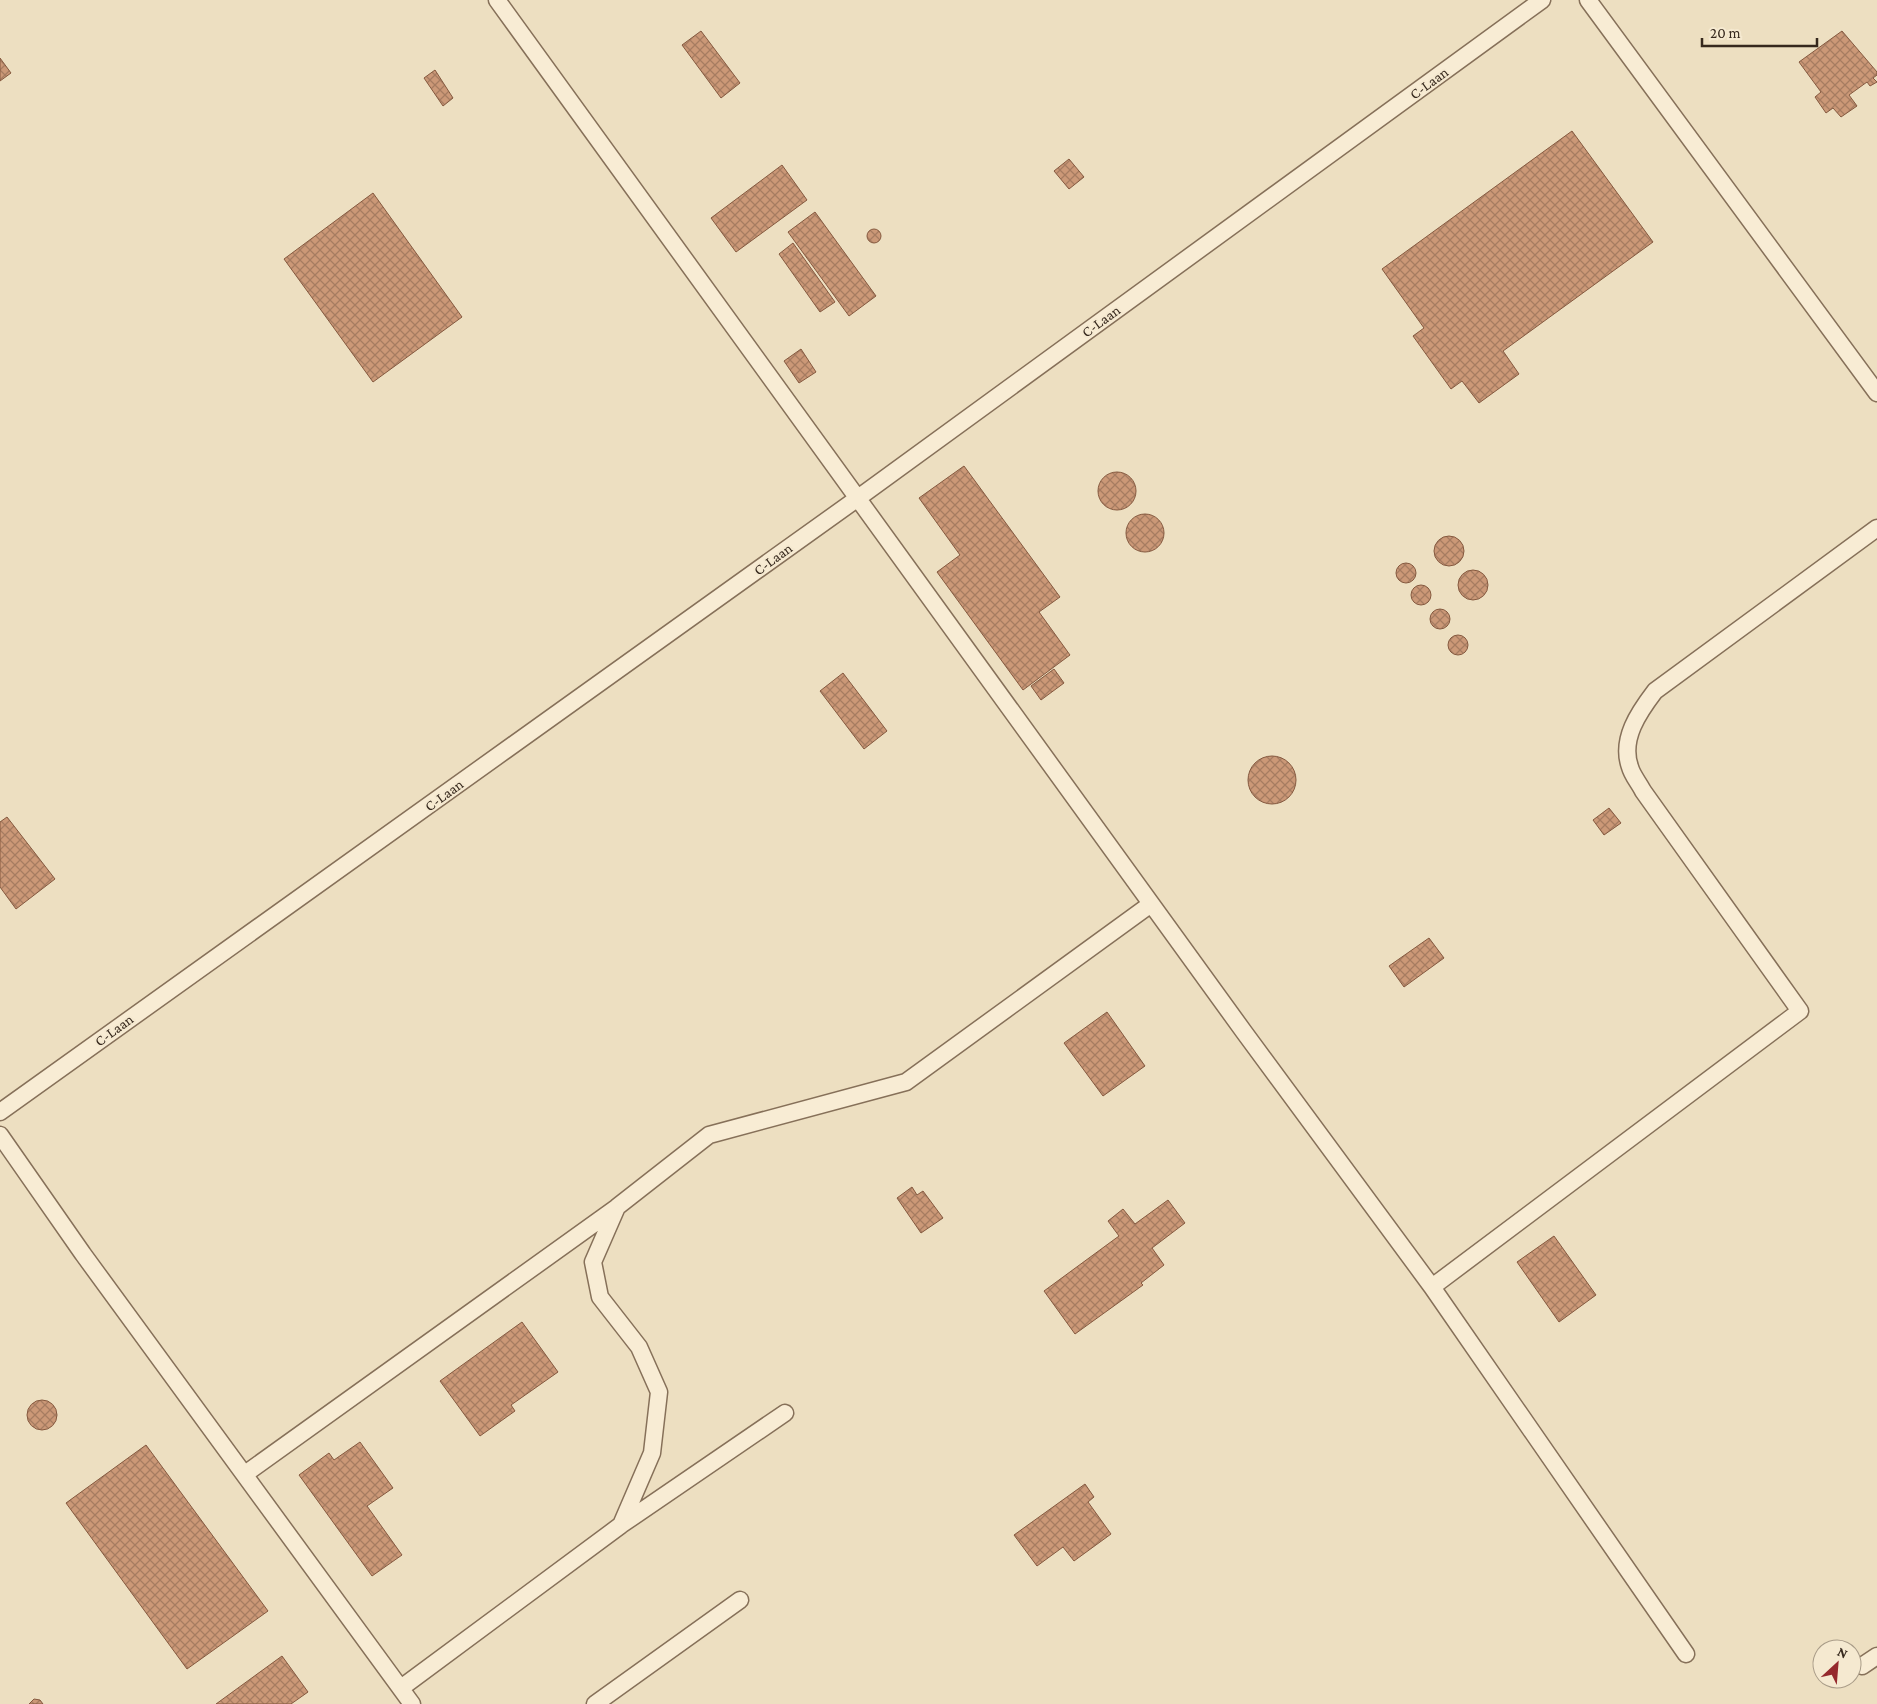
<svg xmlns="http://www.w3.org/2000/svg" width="1877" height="1704" viewBox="0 0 1877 1704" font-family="'Crimson Pro',serif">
<defs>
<pattern id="building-cross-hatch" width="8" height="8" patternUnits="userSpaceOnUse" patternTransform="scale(1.25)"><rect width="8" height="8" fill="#cb9877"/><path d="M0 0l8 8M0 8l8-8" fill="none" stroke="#a67c61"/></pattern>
</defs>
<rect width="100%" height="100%" fill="#eddfc1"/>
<path fill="url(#building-cross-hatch)" stroke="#85593f" d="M701,31L740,83L721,98L682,45Z
M1842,31L1877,72V75L1873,78L1877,82L1870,86L1867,82L1849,95L1857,106L1841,117L1833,108L1826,113L1815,97L1821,92L1799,62Z
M0,58L11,73L0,81Z
M435,70L453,98L443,106L424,78Z
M1572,131L1653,242L1503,351L1519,374L1479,403L1462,381L1451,389L1413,336L1424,328L1382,269Z
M1069,159L1084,177L1069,189L1054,171Z
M782,165L807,200L736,252L711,218Z
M373,193L462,317L373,382L284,259Z
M815,212L876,296L849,316L788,232Z
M867 236a7 7 0 1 1 14 0a7 7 0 1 1-14 0Z
M793,243L835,302L820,312L779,254Z
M801,349L816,372L799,383L784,361Z
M964,466L1060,597L1039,612L1070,655L1023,690L937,572L960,555L919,498Z
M1098 491a19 19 0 1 1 38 0a19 19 0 1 1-38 0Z
M1126 533a19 19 0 1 1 38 0a19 19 0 1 1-38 0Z
M1434 551a15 15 0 1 1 30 0a15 15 0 1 1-30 0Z
M1396 573a10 10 0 1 1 20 0a10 10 0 1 1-20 0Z
M1458 585a15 15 0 1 1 30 0a15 15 0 1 1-30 0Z
M1411 595a10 10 0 1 1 20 0a10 10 0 1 1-20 0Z
M1430 619a10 10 0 1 1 20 0a10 10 0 1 1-20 0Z
M1448 645a10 10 0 1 1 20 0a10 10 0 1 1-20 0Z
M1054,669L1064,683L1041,700L1031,686Z
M843,673L887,731L864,749L820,691Z
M1248 780a24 24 0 1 1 48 0a24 24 0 1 1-48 0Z
M1609,808L1621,823L1604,835L1593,820Z
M7,817L55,879L16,909L0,887V822Z
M1429,938L1444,958L1404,987L1389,966Z
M1107,1012L1145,1066L1103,1096L1064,1043Z
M912,1187L917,1195L923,1191L943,1218L921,1233L897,1198Z
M1168,1200L1185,1223L1152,1248L1164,1265L1141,1283L1143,1285L1075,1334L1044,1291L1119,1236L1108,1221L1123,1209L1135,1224Z
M1554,1236L1596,1295L1559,1322L1517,1262Z
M522,1322L558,1372L511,1405L515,1411L480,1436L440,1381Z
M27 1415a15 15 0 1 1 30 0a15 15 0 1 1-30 0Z
M360,1442L393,1488L367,1506L402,1555L372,1576L299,1475L329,1453L334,1460Z
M146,1445L268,1611L187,1669L66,1503Z
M1085,1484L1094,1497L1088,1502L1111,1534L1074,1561L1063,1547L1037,1566L1014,1535Z
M282,1656L308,1692L291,1704H216Z
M34,1699L40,1700L43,1704H29Z"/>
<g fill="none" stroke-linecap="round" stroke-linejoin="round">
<g stroke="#867059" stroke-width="19">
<path id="lane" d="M497,0L1244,1032L1432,1287L1686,1654
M1588,0L1877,393
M0,1112L858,498L1542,0
M0,1135L83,1254L412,1704
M1432,1287L1800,1011L1643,791C1639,783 1632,775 1630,767C1620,739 1639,712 1655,691L1877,528
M245,1474L616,1208
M621,1525L652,1453L659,1392L639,1347L600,1297L593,1262L617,1207L709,1135L906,1082L1151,904
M1862,1666L1877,1656
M401,1688L621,1525L785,1413
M595,1704L740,1600"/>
</g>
<use href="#lane" stroke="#f8ecd4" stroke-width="16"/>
</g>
<g text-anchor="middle" stroke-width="4" stroke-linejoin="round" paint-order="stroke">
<g font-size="15" fill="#36281d" stroke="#f5e9d0">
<text transform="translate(1429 83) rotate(-36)" y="5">C-Laan</text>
<text transform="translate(1101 321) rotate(-36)" y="5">C-Laan</text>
<text transform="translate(773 559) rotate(-36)" y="5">C-Laan</text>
<text transform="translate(444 795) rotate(-36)" y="5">C-Laan</text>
<text transform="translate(114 1030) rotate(-36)" y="5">C-Laan</text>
</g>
</g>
<g transform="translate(1837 1664) rotate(26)"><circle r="24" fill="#f5e9d0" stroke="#a99c88"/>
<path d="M0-4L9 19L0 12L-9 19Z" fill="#95292d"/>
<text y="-8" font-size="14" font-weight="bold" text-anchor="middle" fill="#36281d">N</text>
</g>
<path d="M1702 38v8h115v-8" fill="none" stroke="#36281d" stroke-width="2.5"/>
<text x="1710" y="38" font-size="15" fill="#36281d" stroke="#f5e9d0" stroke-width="4" paint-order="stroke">20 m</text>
</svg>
